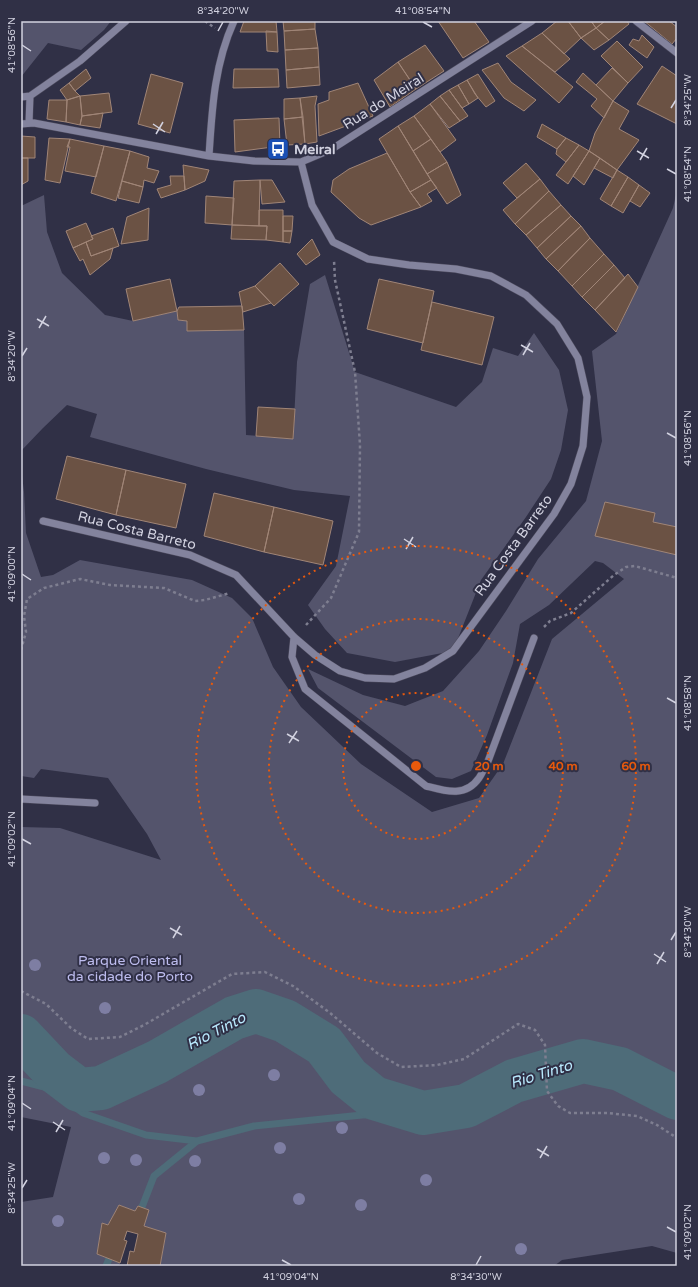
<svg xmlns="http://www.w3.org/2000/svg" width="698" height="1287" viewBox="0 0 698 1287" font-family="'Varela Round',sans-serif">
<rect width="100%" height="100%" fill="#303046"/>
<path fill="#54546c" d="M21,21H111L104,30L81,50L48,43L21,77Z
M677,190V1253L652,1246L562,1260L554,1266H160L166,1233L144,1226L149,1210L138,1206L135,1211L119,1205L108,1225L102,1223L97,1254L120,1263L118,1266H21V1202L53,1197L71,1127L21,1117V827L60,828L161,860L147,834L108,778L41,769L34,778L21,776V467L24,492L26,533L41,577L53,575L80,560L192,580L232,598L252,618L273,667L301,707L361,764L432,812L479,798L503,764L552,639L624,579L603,563L595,561L549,605L520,624L513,663L487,735L471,771L452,779L436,777L318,688L308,669L363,695L405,706L443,691L479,651L506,611L538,559L586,501L602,441L592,351L616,334L673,208Z
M44,195L47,232L62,273L105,315L133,321L177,311L178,320L187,321V331L244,330L246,435L293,439L297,362L310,284L325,275L355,372L456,407L482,382L493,348L518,356L534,333L559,370L568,410L561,450L551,479L526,517L481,580L453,651L395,662L347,653L325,629L308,605L336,566L350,496L294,490L206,469L90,437L97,414L67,405L43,428L21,451V206Z"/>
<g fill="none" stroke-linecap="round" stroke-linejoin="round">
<path stroke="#4e6c79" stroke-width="7" d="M21,1081L48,1088L83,1113L146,1135L197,1141
M142,1207L154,1176L197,1141L254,1126L362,1115L423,1113
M106,1266L109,1259"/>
<path stroke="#4e6c79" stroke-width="44" d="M21,1036L54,1071L79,1090L101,1088L157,1062L234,1018L256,1011L285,1021L324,1045L348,1077L374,1098L423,1113L466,1106L514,1081L583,1061L620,1069L677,1098"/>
</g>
<path fill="#6b5244" stroke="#a08577" d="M244,21H276L277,32H240Z
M283,21H315V29L284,31Z
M438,21H474L489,42L463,58Z
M557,21H568L581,38L564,54L542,33Z
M568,21H591L596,28L581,38Z
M591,21H605L596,28Z
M605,21H627L629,24L609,40L596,28Z
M644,21H669L677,27V38L672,44Z
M596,28L609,40L594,50L581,38Z
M315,29L318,48L285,50L284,31Z
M266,31L277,32L278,52L267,51Z
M542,33L570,59L555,72L522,46Z
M642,35L654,47L647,58L629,45L633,39L639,41Z
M617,41L643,67L628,83L601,56Z
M425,45L444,71L416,89L398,62Z
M522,46L573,87L559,103L506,56Z
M318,48L319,67L286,70L285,50Z
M398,62L416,89L390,107L374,80Z
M498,63L511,82L536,100L524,111L504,98L482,70Z
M662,66L677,76V124L637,104Z
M319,67L320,85L287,88L286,70Z
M612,68L628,83L613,101L596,85Z
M86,69L91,78L75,91L69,83Z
M234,69H278L279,87L233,88Z
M583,73L613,101L604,118L591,106L597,99L576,82Z
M151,74L183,83L170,133L138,124Z
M478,74L495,101L486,107L475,94L467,80Z
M467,80L478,98L469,104L458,85Z
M69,83L75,91L80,96L67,100L60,90Z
M358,83L373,116L319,136L318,104L329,100V92Z
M458,85L469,104L462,108L449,90Z
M449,90L468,116L460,121L440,96Z
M109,93L112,112L82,116L80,96Z
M80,96L82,116L80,125L66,122L67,100Z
M317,96L315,106L317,142L305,144L300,98Z
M440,96L460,121L449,128L430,104Z
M300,98L303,117L284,119V99Z
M49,100H67L66,122L47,119Z
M613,101L629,111L619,129L639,140L617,170L589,151L595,133Z
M430,104L456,140L440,152L414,116Z
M103,113L100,128L80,125L82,116Z
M414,116L431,139L413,151L398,126Z
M303,117L305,144L287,145L284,119Z
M279,118L280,146L235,152L234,120Z
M542,124L566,138L557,149L537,137Z
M398,126L431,180L410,192L379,139Z
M21,136L35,137V158H21Z
M49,138L70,139L60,183L45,180Z
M566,138L579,145L566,162L556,154L557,149Z
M70,139L104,146L96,177L65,171L70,147H67Z
M431,139L447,162L427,174L413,151Z
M579,145L589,151L568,184L556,175Z
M104,146L130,151L116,201L91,193Z
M130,151L149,157L147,168L159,171L154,183L144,180L143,187L122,181Z
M589,151L600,158L584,185L573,176Z
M387,153L410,192L421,207L371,225L359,218L331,192L333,180L349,169Z
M21,158H28V181L21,185Z
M600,158L617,170L613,178L594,168Z
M447,162L461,195L447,204L427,174Z
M526,163L540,179L517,198L503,183Z
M183,165L209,170L205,181L185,190Z
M617,170L628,177L611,206L600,199Z
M170,176H184L185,190L161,198L157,189L171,185Z
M628,177L639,185L623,213L611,206Z
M540,179L549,191L515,224L503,210Z
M260,180L259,226L232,225L234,181Z
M260,180H272L285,202L262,204Z
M431,180L437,188L427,194L432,201L421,207L410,192Z
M122,181L143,187L139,203L118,198Z
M639,185L650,193L640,207L630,201Z
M549,191L561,205L526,235L515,224Z
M206,196L234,198L232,225L205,223Z
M561,205L571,216L537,248L526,235Z
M149,208L148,240L121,244L127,217Z
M259,210H283V242L266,240L267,226H259Z
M283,216H293L292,231H283Z
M571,216L581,226L546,259L537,248Z
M86,223L93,239L73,248L66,231Z
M232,225L267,226L266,240L231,239Z
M581,226L590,238L558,271L546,259Z
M113,228L119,246L91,256L86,242L93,239L91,236Z
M283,231H292L290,243L283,242Z
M590,238L604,254L572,286L558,271Z
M312,239L320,255L306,265L297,254Z
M86,242L91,256L113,248L110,259L90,275L83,259L80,261L73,248Z
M604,254L614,265L582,297L572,286Z
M280,263L299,284L274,306L255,286Z
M614,265L625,278L595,310L582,297Z
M628,274L638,287L616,332L595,310Z
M170,279L177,311L133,321L126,289Z
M379,279L434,291L423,343L367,329Z
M255,286L271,303L243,312L239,292Z
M432,302L494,317L482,365L421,350Z
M242,306L244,330L187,331V321L178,320L177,311L179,307Z
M258,407L295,409L293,439L256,436Z
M67,456L126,470L116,515L56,499Z
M126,470L186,484L176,528L116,515Z
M214,493L274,507L264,552L204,536Z
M605,502L655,513L653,522L677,527V555L595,536Z
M274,507L333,521L323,565L264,552Z
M119,1205L135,1211L138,1206L149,1210L144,1226L166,1233L160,1266H127L130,1251L134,1252L138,1234L127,1231L124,1240L127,1241L120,1263L97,1254L102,1223L108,1225Z"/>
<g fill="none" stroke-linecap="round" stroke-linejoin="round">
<g stroke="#4d4b5e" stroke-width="8">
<path id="minor" d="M636,21L677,53
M21,97L30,96
M29,123L30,96L80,61L126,21
M21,124L34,123L209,156L254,161L301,162L332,149L532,21
M209,156C212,110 214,65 234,21
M43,521L190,555L236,575L294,637L315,655L340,671L365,678L394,679L425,668L453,651L554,514L571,484L583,446L587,397L578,358L557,324L526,295L491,276L456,269L409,265L368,259L333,242L312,205L301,162
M294,637L292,657L305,689L426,786C445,791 465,798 479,778C482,774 484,768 487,764L534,638
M21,799L95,803"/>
</g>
<path stroke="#7e7e90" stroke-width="2.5" stroke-dasharray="3 3" stroke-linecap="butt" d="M205,21L215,28
M306,625L331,598L359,532L360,445L355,372L335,280L334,260
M544,627L550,621L571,613L614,575L626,567L635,566L677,578
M21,650L26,632L24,616L27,599L44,588L80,579L110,585L164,588L195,601L205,600L230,593
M21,991L46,1004L71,1028L88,1039L120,1037L144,1025L232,974L265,972L293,986L329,1012L377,1053L401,1067L437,1065L464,1059L518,1024L535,1030L545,1045L547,1091L558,1106L570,1113H607L637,1116L657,1125L677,1138"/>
<use href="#minor" stroke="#83839d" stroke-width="7"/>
</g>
<g fill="#7e7ea3">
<circle cx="35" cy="965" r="6"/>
<circle cx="105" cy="1008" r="6"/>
<circle cx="274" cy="1075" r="6"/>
<circle cx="199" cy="1090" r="6"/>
<circle cx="342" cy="1128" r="6"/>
<circle cx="280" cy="1148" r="6"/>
<circle cx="104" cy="1158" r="6"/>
<circle cx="136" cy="1160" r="6"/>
<circle cx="195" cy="1161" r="6"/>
<circle cx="426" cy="1180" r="6"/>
<circle cx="299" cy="1199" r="6"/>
<circle cx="361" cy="1205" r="6"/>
<circle cx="58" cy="1221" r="6"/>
<circle cx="521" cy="1249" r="6"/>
</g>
<path fill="none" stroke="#d2d2e0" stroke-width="1.5" d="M423,22L432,27M218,31L223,22M22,45L31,51M671,108L676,100M153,124L165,132M156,134L163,122M637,151L649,158M640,160L647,148M667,169L676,174M37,319L49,326M39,328L46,316M521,345L533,352M523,355L530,343M22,356L27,348M667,433L676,438M404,539L416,547M406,549L413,537M22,574L31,580M667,698L676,703M287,734L299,741M289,743L297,731M22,839L31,844M170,928L182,935M173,938L180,926M671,940L676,932M654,954L666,962M657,964L664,952M22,1103L31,1109M53,1122L65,1130M56,1132L63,1120M537,1149L549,1156M540,1158L547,1146M22,1188L27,1180M667,1227L676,1232M282,1260L291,1265M476,1265L481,1256"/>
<g fill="none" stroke="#e8590c" stroke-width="2" stroke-dasharray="2 4">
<circle cx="416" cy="766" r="73"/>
<circle cx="416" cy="766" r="147"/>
<circle cx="416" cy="766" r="220"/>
</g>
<defs>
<g id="bus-square" transform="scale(1.15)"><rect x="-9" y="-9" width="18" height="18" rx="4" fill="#1a4fb4" stroke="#303046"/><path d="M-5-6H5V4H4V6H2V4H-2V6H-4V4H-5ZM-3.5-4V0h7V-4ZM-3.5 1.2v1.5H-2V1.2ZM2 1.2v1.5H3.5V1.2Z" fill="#fff"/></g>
</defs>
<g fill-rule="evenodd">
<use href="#bus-square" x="278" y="149"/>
</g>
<g text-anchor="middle" stroke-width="4" stroke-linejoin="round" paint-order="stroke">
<g font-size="14" fill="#d2d2e0" stroke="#303046">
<text transform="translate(383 101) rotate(-32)" y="5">Rua do Meiral</text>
<text transform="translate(137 530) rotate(14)" y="5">Rua Costa Barreto</text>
<text transform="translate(513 545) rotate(-54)" y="5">Rua Costa Barreto</text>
</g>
<g font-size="14" font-weight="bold" fill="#d2d2e0" stroke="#303046" text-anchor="start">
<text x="294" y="154">Meiral</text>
</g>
<g font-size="14" fill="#bebdef" stroke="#303046">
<text x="130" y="965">Parque Oriental<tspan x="130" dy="16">da cidade do Porto</tspan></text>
</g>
<g font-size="15" font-style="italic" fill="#b9e9fd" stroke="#303046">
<text transform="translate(216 1031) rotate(-27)" y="5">Rio Tinto</text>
<text transform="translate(541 1074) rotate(-17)" y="5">Rio Tinto</text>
</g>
</g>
<circle cx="416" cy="766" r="6" fill="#e8590c" stroke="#303046" stroke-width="2"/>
<g font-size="12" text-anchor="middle" font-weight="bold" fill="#e8590c" stroke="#303046" stroke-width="4" stroke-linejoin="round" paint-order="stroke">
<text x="489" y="770">20 m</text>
<text x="563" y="770">40 m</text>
<text x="636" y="770">60 m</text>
</g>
<rect width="698" height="1287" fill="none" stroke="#303046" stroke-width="44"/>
<rect x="22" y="22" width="654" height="1243" fill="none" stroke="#d2d2e0" stroke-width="1.5"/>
<g font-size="10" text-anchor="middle" fill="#d2d2e0">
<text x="223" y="14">8°34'20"W</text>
<text x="423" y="14">41°08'54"N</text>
<text transform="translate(11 45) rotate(-90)" y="4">41°08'56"N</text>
<text transform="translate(687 100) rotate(-90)" y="4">8°34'25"W</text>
<text transform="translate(687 174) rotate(-90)" y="4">41°08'54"N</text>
<text transform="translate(11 356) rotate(-90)" y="4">8°34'20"W</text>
<text transform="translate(687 438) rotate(-90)" y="4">41°08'56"N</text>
<text transform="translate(11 574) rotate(-90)" y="4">41°09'00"N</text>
<text transform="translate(687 703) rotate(-90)" y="4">41°08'58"N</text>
<text transform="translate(11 839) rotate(-90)" y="4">41°09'02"N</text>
<text transform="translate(687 932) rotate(-90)" y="4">8°34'30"W</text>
<text transform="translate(11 1103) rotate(-90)" y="4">41°09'04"N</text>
<text transform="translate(11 1188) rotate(-90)" y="4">8°34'25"W</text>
<text transform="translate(687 1232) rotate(-90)" y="4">41°09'02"N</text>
<text x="291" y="1280">41°09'04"N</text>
<text x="476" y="1280">8°34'30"W</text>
</g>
</svg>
